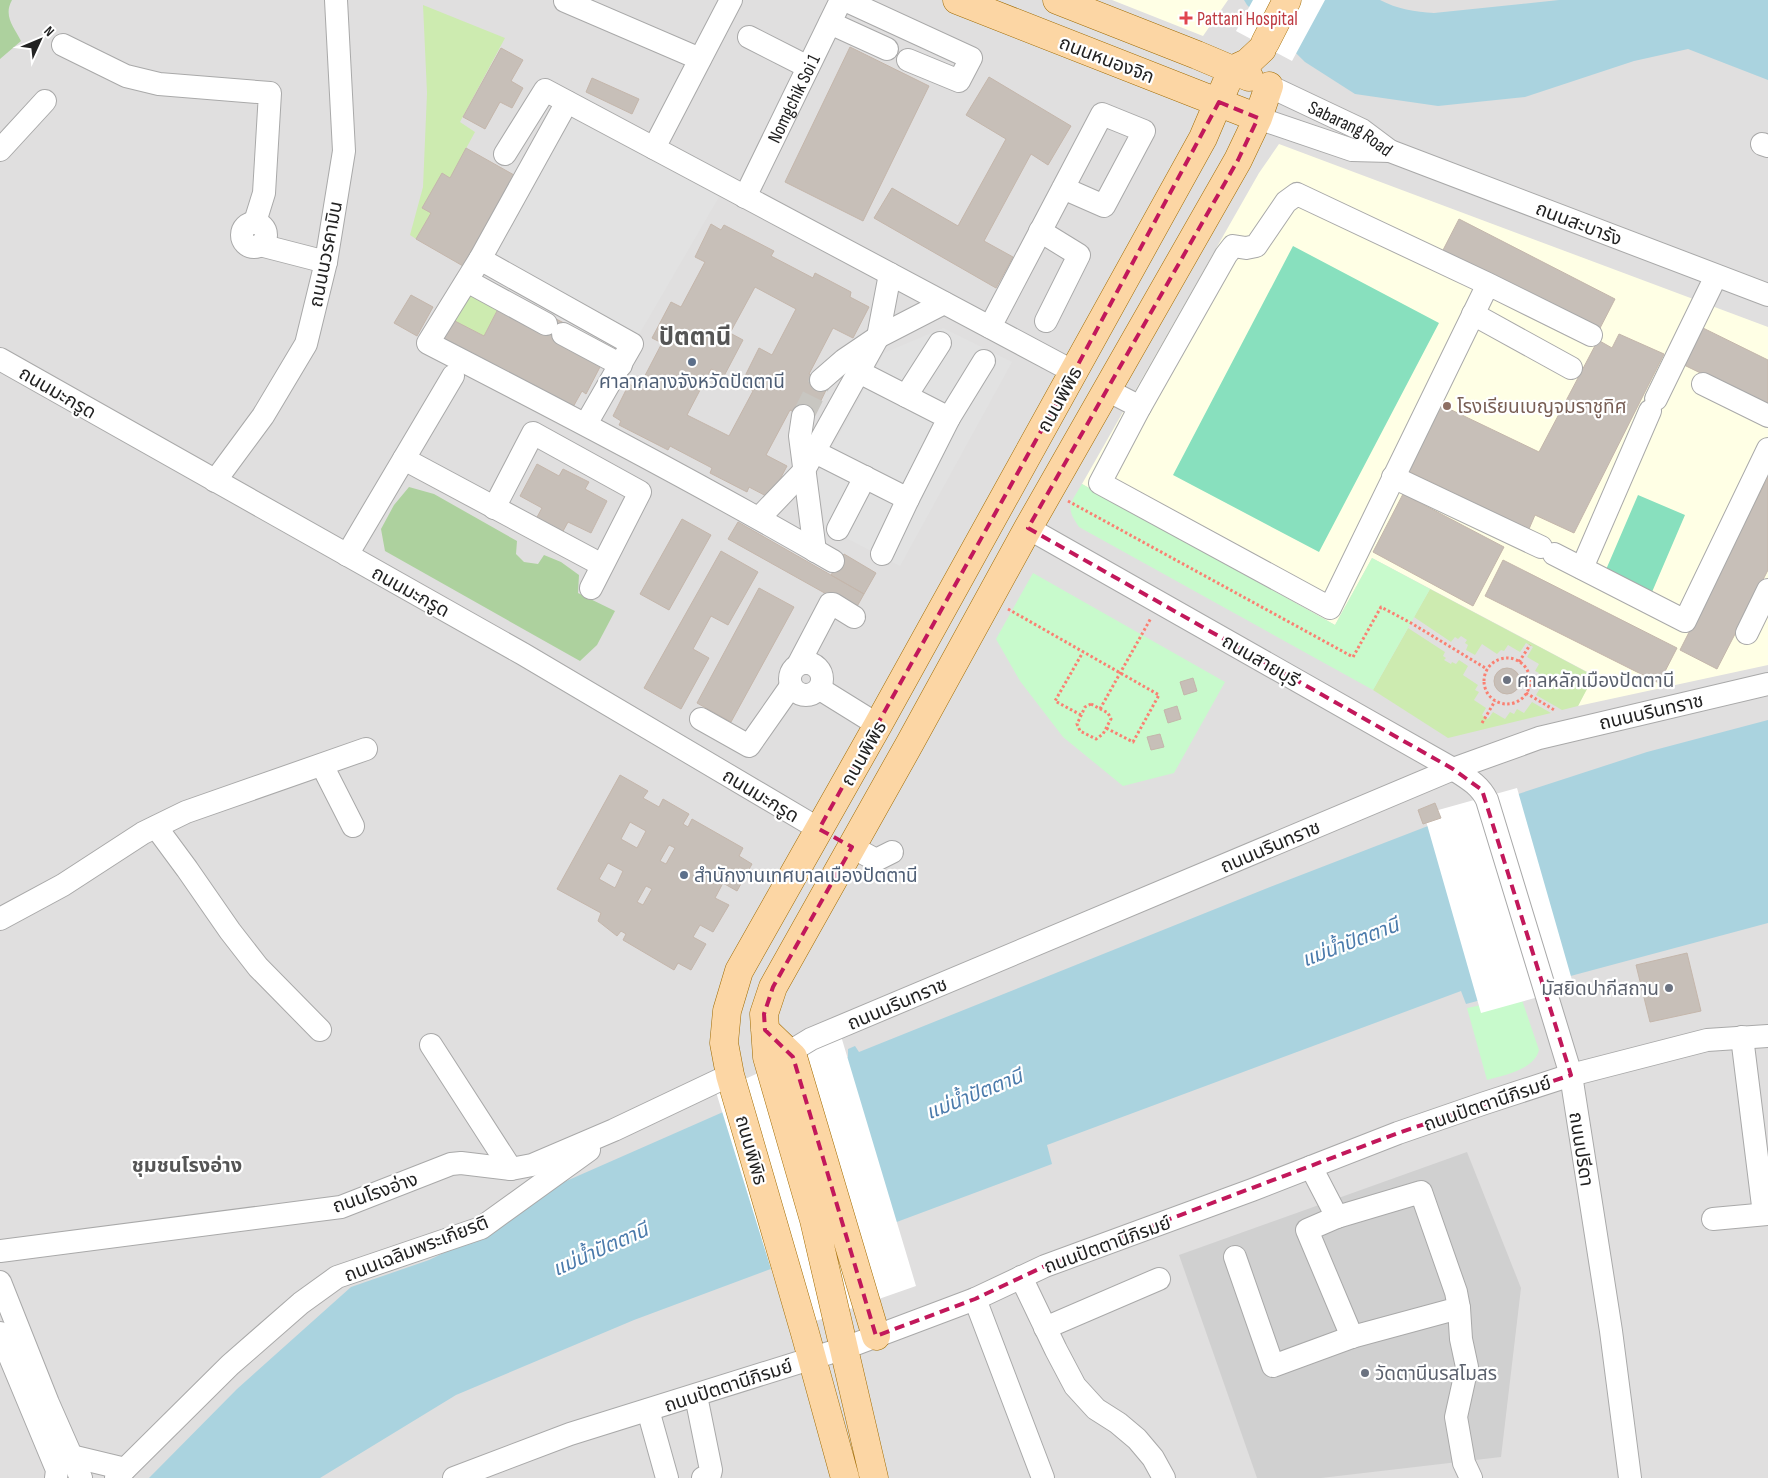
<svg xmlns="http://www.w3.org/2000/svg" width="1768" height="1478" viewBox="0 0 1768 1478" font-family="'Sofia Sans Condensed','Noto Sans Thai',sans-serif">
<rect width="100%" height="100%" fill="#f2efe9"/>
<path fill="#e0dfdf" d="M0,0H1768V1478H0Z"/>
<path fill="#ffffe5" d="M1112,0H1228L1203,36Z
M1279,144L1768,327V665L1578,706L1593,675L1372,558L1335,625L1082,484L1259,173Z"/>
<path fill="#d0d0d0" d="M1467,1152L1521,1288L1501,1457L1321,1478H1257L1179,1255Z"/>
<path fill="#cdebb0" d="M423,5L505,38L460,122L475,132L450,178L442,173L422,208L431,213L416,239L410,235L423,187L427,93Z
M467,292L498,309L484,336L451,319Z
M1430,589L1594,676L1578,706L1562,710L1536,695L1543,683L1536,678L1539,673L1535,671L1539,664L1527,657L1533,647L1526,643L1520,652L1508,645L1504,651L1501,650L1497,654L1482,644L1475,655L1466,650L1468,645L1465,643L1467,640L1461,636L1458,639L1455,637L1451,642L1414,617Z
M1408,628L1445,652L1443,656L1446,658L1444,660L1451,664L1452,662L1456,664L1459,660L1468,666L1463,675L1478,685L1475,690L1479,692L1474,700L1486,708L1482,715L1488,719L1493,712L1505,719L1510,712L1514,714L1517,709L1524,713L1532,702L1551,713L1448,738L1373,690Z"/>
<path fill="#add19e" d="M0,0H12C3,16 14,27 21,41L0,59Z
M409,487L434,494L517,541L516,554L524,562L538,564L544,555L561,562L579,575L578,593L615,611L597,645L580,661L385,551L381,529L394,505Z"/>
<path fill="#c8facc" d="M1082,484L1335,625L1372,558L1430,589L1373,690L1079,527C1065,507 1070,504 1082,484Z
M1033,573L1225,682L1174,773L1123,786L1063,737L1020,681L996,639Z
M1521,997L1539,1050C1534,1070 1504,1075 1487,1080L1467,1008Z"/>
<path fill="#88e0be" d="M1293,246L1439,323L1319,552L1173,475Z
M1638,495L1685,515L1652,592L1605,572Z"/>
<path fill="#e2e2e2" d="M572,111L719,197L637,338L490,252Z
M943,328L1012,362L900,566L825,527L817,475L884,353Z"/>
<path fill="#aad3df" d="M1244,0H1380C1397,9 1415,12 1434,13L1559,0H1768V80L1688,49L1634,61L1525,97L1438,106L1355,94L1305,62L1247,5Z
M1768,720V923L1466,1004L1461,991L1047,1145L1052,1164L634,1320L456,1395L320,1478H149L237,1389L351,1287L429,1260L499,1226L564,1182L848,1057V1049L855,1046L859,1052L1270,887L1472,809L1647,752Z"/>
<path fill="#fff" d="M1253,0H1325L1292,61L1236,31Z
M1517,788L1574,987L1481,1013L1424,814Z
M841,1036L916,1286L790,1330L716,1092Z"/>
<path fill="#c7bfb8" stroke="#c4b6ab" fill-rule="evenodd" d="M850,47L929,86L863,221L785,182Z
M501,48L523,60L511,81L523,88L512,108L500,102L485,129L463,117Z
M989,77L1071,126L1048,165L1031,154L984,241L1013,257L996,288L874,218L892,188L958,226L1006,139L966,115Z
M592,78L639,99L632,114L586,92Z
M466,148L514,175L463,266L416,239L431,213L422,208L442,173L450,178Z
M1459,219L1615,299L1597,334L1441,254Z
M711,224L721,230L724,225L774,251L771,256L813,278L815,273L851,292L850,297L869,307L853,338L833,328L809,374L829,384L811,421L790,410L766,455L787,466L770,498L749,487L747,492L710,473L712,468L670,446L668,450L619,425L621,421L613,416L629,384L638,389L662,343L652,338L671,302L681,307L705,262L695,257ZM755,287L796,309L772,355L759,348L741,384L753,391L729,436L687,415L711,369L724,376L743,340L730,333Z
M411,295L433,307L417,336L394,323Z
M498,309L550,316L568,325L601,365L586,394L582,391L573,407L441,338L451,319L484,336Z
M1701,327L1768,360V406L1682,364Z
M1619,334L1664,354L1574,533L1535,515L1529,529L1408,471L1441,405L1539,452L1598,340L1612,348Z
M537,464L559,476L563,469L589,482L585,489L607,501L591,533L568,522L562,533L536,519L542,508L520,496Z
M1768,477V570L1717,669L1680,650Z
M1403,494L1504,547L1473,606L1373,552Z
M682,519L711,535L669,610L640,594Z
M738,522L864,594L855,610L728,539Z
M721,551L758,572L728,625L711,616L693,649L709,658L681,709L644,688Z
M844,554L876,573L864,594L831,575Z
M1503,560L1677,648L1659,683L1485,596Z
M759,588L794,607L731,722L697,703Z
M1494 681a13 13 0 1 1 26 0a13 13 0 1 1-26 0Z
M1193,678L1197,691L1184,695L1180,682Z
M1177,706L1181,719L1168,723L1164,710Z
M1160,734L1164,747L1151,750L1147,737Z
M620,775L648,791L643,798L659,807L663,799L689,814L683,824L688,827L692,819L743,848L739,856L752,864L737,891L723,883L715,898L729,905L713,932L700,925L693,937L706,944L691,970L678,963L674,970L623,940L626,934L621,931L617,936L598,921L601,913L557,889ZM630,822L646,831L637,848L621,839ZM669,845L675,848L666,864L660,861ZM608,863L623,871L615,888L599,879ZM646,886L652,889L643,905L637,902Z
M1435,803L1441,818L1423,824L1418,810Z
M1687,953L1701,1011L1650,1022L1636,965Z"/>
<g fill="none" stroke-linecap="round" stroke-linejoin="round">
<path stroke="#c8c6c1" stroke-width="22" stroke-dasharray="22 11" stroke-linecap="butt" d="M803,416L821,380"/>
<g stroke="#a9a9a9" stroke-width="24">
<g id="minor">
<path d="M845,0L971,58L959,81L908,60"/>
<path d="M565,1L700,59"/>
<path d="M830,23L887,49"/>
<path d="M749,37L808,67"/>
<path d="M63,45L126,76L159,84L270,93L264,193L255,222"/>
<path id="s1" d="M1269,86L1362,130L1390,151L1768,295"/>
<path d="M567,102L480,259L428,343C564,413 700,484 833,561"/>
<path d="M1258,118L1352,150L1390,151"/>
<path d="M1762,144L1768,146"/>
<path d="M654,148L731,0"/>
<path d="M0,150L45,101"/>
<path d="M505,154L545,90L1074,372"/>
<path id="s2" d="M745,197L841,0"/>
<circle cx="254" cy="235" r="12"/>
<path d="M1040,231L1079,255L1046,321"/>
<path d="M260,245L326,262"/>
<path d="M480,259L632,344L586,424"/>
<path d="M467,281L546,324"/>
<path d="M1488,284L1330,608L1100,483L1140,407L1226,255L1233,246L1246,248L1256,246L1286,202L1297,194L1488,284L1591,335"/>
<path d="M1473,314L1571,368"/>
<path d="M990,327C1027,256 1064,185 1102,114L1144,131L1104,206L1063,188"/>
<path d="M563,334L621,365"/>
<path d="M0,359L523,654L819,829"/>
<path d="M821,380L844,360L878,337L944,303"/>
<path d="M1703,384L1768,416"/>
<path d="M1107,390L1140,407"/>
<path d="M906,396L940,343"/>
<path d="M1656,399L1716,276"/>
<path d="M803,416L800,436L815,551"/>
<path d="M949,418L984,361"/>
<path d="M815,452L908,499L949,418L859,372"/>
<path d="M404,459L602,565"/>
<path d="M1393,477L1541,547"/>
<path d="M215,481L263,416L306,344L326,262L344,151L336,0"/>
<path d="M494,508L533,433L640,492L591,588"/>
<path d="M759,518L803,472L878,337L890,274"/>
<path d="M1028,528L1453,769C1467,778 1480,785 1487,800L1571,1075L1611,1331L1630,1478"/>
<path d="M838,529L865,477"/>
<path d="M882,554L908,499"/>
<path d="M1554,554L1685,621L1768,449"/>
<path d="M347,555L453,376"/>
<path d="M1582,568L1650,411"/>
<path d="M1747,633L1768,590"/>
<circle cx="806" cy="679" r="16"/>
<path d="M799,663L830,604H833L854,617"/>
<path d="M820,689L878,725"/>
<path d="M701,719L749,746L791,686"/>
<path d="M322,765L353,826"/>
<path d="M156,827L187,869L230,931L258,967L320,1030"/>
<path d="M852,847L876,860L892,852"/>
<path d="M0,919L63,885L143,833L186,812L366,749"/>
<path d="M1742,1037L1764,1214"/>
<path d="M431,1045L511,1169"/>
<path d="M788,1053L811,1039L1453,769L1539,738L1768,684"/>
<path d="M1311,1167L1337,1217L1307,1230L1352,1337"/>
<path d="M1713,1219L1768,1214"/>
<path d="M0,1251L341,1207L451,1164L461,1163L511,1169L532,1165L614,1130L730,1075"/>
<path d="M1235,1257L1273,1366L1352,1337L1459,1308L1456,1292L1421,1192L1337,1217"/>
<path d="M1021,1277L1056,1350L1075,1386L1096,1409L1118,1423L1137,1439L1153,1458L1164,1478"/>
<path d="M0,1282L48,1403L81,1478"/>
<path d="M975,1299L1043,1478"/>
<path d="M1459,1308L1461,1339L1467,1367L1456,1417L1464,1463L1471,1478"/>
<path d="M1045,1328L1159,1279"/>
<path d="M0,1333L57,1470L56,1478"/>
<path d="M696,1396L711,1470L710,1474L703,1478"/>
<path d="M648,1410L667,1478"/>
<path d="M71,1456L125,1469"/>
<path d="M116,1478L230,1365L301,1303L337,1277L481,1228L589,1150"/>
<path d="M454,1478L570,1434L845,1348L975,1299L1045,1266L1252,1190L1398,1133L1485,1103L1571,1075L1707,1040L1768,1036"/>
</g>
</g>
<g stroke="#a06b00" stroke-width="29">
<path id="major" d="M957,0L1258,118
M1057,0L1197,55L1249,77
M1265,43L1287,0
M765,1030L793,1057L876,1336
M845,1478L805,1333L730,1075L724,1043L727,1011L739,971L878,725L1203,138L1232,70L1247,63L1262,49
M874,1478L814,1220L767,1057L764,1014L773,987L910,743L1028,528L1238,160L1258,118L1269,86"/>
</g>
<path stroke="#fa8072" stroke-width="3" stroke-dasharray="2.5 2.5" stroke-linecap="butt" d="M1068,501L1353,657L1381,607L1411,623L1487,669
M1008,609L1159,695L1133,742L1106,728
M1484 681a23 23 0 1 1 46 0a23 23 0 1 1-46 0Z
M1519,662L1530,645
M1526,693L1556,711
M1091,704L1108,713L1111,719L1103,734L1096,739L1080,731L1077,724L1085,707Z
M1100,709L1151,618
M1081,715L1055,701L1083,652
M1482,723L1495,701"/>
<use href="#minor" stroke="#fff" stroke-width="22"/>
<use href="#major" stroke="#fcd6a4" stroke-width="28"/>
</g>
<path fill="none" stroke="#c2185b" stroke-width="4" stroke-dasharray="10 6" stroke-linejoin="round" d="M1219,102L1258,118L1238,160L1028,528L1453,769L1482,790L1571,1075L1398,1133L1045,1266L975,1299L876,1336L793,1057L765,1030L764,1014L773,987L852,847L819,829L1074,372Z"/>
<path fill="#e0444e" stroke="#fff" stroke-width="2" d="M1183.5 10.5h5v5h5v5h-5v5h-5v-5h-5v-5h5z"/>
<g fill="#5c6f8a" stroke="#fff" stroke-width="2">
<circle cx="692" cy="362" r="5"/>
<circle cx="684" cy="875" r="5"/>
</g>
<circle fill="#8d6e63" stroke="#fff" stroke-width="2" cx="1447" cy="406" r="5"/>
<g fill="#6b7280" stroke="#fff" stroke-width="2">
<circle cx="1507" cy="680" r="5"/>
<circle cx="1669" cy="988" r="5"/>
<circle cx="1365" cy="1373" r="5"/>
</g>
<g text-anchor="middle" stroke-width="4.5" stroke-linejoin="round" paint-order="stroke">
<g font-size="19" fill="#be3a42" stroke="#fff" text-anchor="start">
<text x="1197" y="25">Pattani Hospital</text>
</g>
<g font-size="19" fill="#222" stroke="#fff">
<text transform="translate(1107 59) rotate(21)" y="7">ถนนหนองจิก</text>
<text dy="7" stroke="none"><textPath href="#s2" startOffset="110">Nomgchik Soi 1</textPath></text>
<text dy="7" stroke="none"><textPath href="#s1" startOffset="92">Sabarang Road</textPath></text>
<text transform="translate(1579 223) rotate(21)" y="7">ถนนสะบารัง</text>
<text transform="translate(325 254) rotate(-79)" y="7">ถนนนวรคามิน</text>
<text transform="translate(58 392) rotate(30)" y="7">ถนนมะกรูด</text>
<text transform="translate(1059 399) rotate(-61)" y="7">ถนนพิพิธ</text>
<text transform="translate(411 591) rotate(29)" y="7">ถนนมะกรูด</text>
<text transform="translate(1261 660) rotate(30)" y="7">ถนนสายบุรี</text>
<text transform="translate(1651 711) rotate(-13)" y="7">ถนนนรินทราช</text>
<text transform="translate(863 753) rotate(-60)" y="7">ถนนพิพิธ</text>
<text transform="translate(761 795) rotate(31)" y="7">ถนนมะกรูด</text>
<text transform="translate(1270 846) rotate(-23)" y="7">ถนนนรินทราช</text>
<text transform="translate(897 1003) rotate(-23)" y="7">ถนนนรินทราช</text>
<text transform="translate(1487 1103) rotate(-19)" y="7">ถนนปัตตานีภิรมย์</text>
<text transform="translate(1582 1149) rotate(81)" y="7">ถนนปรีดา</text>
<text transform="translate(752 1150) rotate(74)" y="7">ถนนพิพิธ</text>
<text transform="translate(375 1192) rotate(-19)" y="7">ถนนโรงอ่าง</text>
<text transform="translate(1107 1244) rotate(-20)" y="7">ถนนปัตตานีภิรมย์</text>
<text transform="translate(416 1248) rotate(-21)" y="7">ถนนเฉลิมพระเกียรติ</text>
<text transform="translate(728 1385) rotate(-18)" y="7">ถนนปัตตานีภิรมย์</text>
</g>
<g font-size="19" fill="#4e5e75" stroke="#fff">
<text x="692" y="388">ศาลากลางจังหวัดปัตตานี</text>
<text x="694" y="882" text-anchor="start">สำนักงานเทศบาลเมืองปัตตานี</text>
</g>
<g font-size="19" fill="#785e54" stroke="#fff" text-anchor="start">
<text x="1457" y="413">โรงเรียนเบญจมราชูทิศ</text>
</g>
<g font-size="19" fill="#5b616d" stroke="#fff" text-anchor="start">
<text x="1517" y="687">ศาลหลักเมืองปัตตานี</text>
<text x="1659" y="995" text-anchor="end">มัสยิดปากีสถาน</text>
<text x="1375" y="1380">วัดตานีนรสโมสร</text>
</g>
<g font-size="20" font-style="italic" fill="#4a7aab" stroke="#fff">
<text transform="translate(1350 942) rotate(-21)" y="7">แม่น้ำปัตตานี</text>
<text transform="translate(974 1094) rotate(-22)" y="7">แม่น้ำปัตตานี</text>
<text transform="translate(600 1249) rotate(-24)" y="7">แม่น้ำปัตตานี</text>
</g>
<g font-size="20" font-weight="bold" fill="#555" stroke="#fff">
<text x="187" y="1172">ชุมชนโรงอ่าง</text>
</g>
<g font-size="24" font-weight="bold" fill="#555" stroke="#fff">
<text x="695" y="345">ปัตตานี</text>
</g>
</g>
<g transform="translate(40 40) rotate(46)" stroke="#ffffff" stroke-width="4" paint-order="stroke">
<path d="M0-4L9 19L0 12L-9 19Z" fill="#222222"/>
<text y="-8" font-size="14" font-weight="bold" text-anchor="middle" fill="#222222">N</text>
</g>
</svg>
